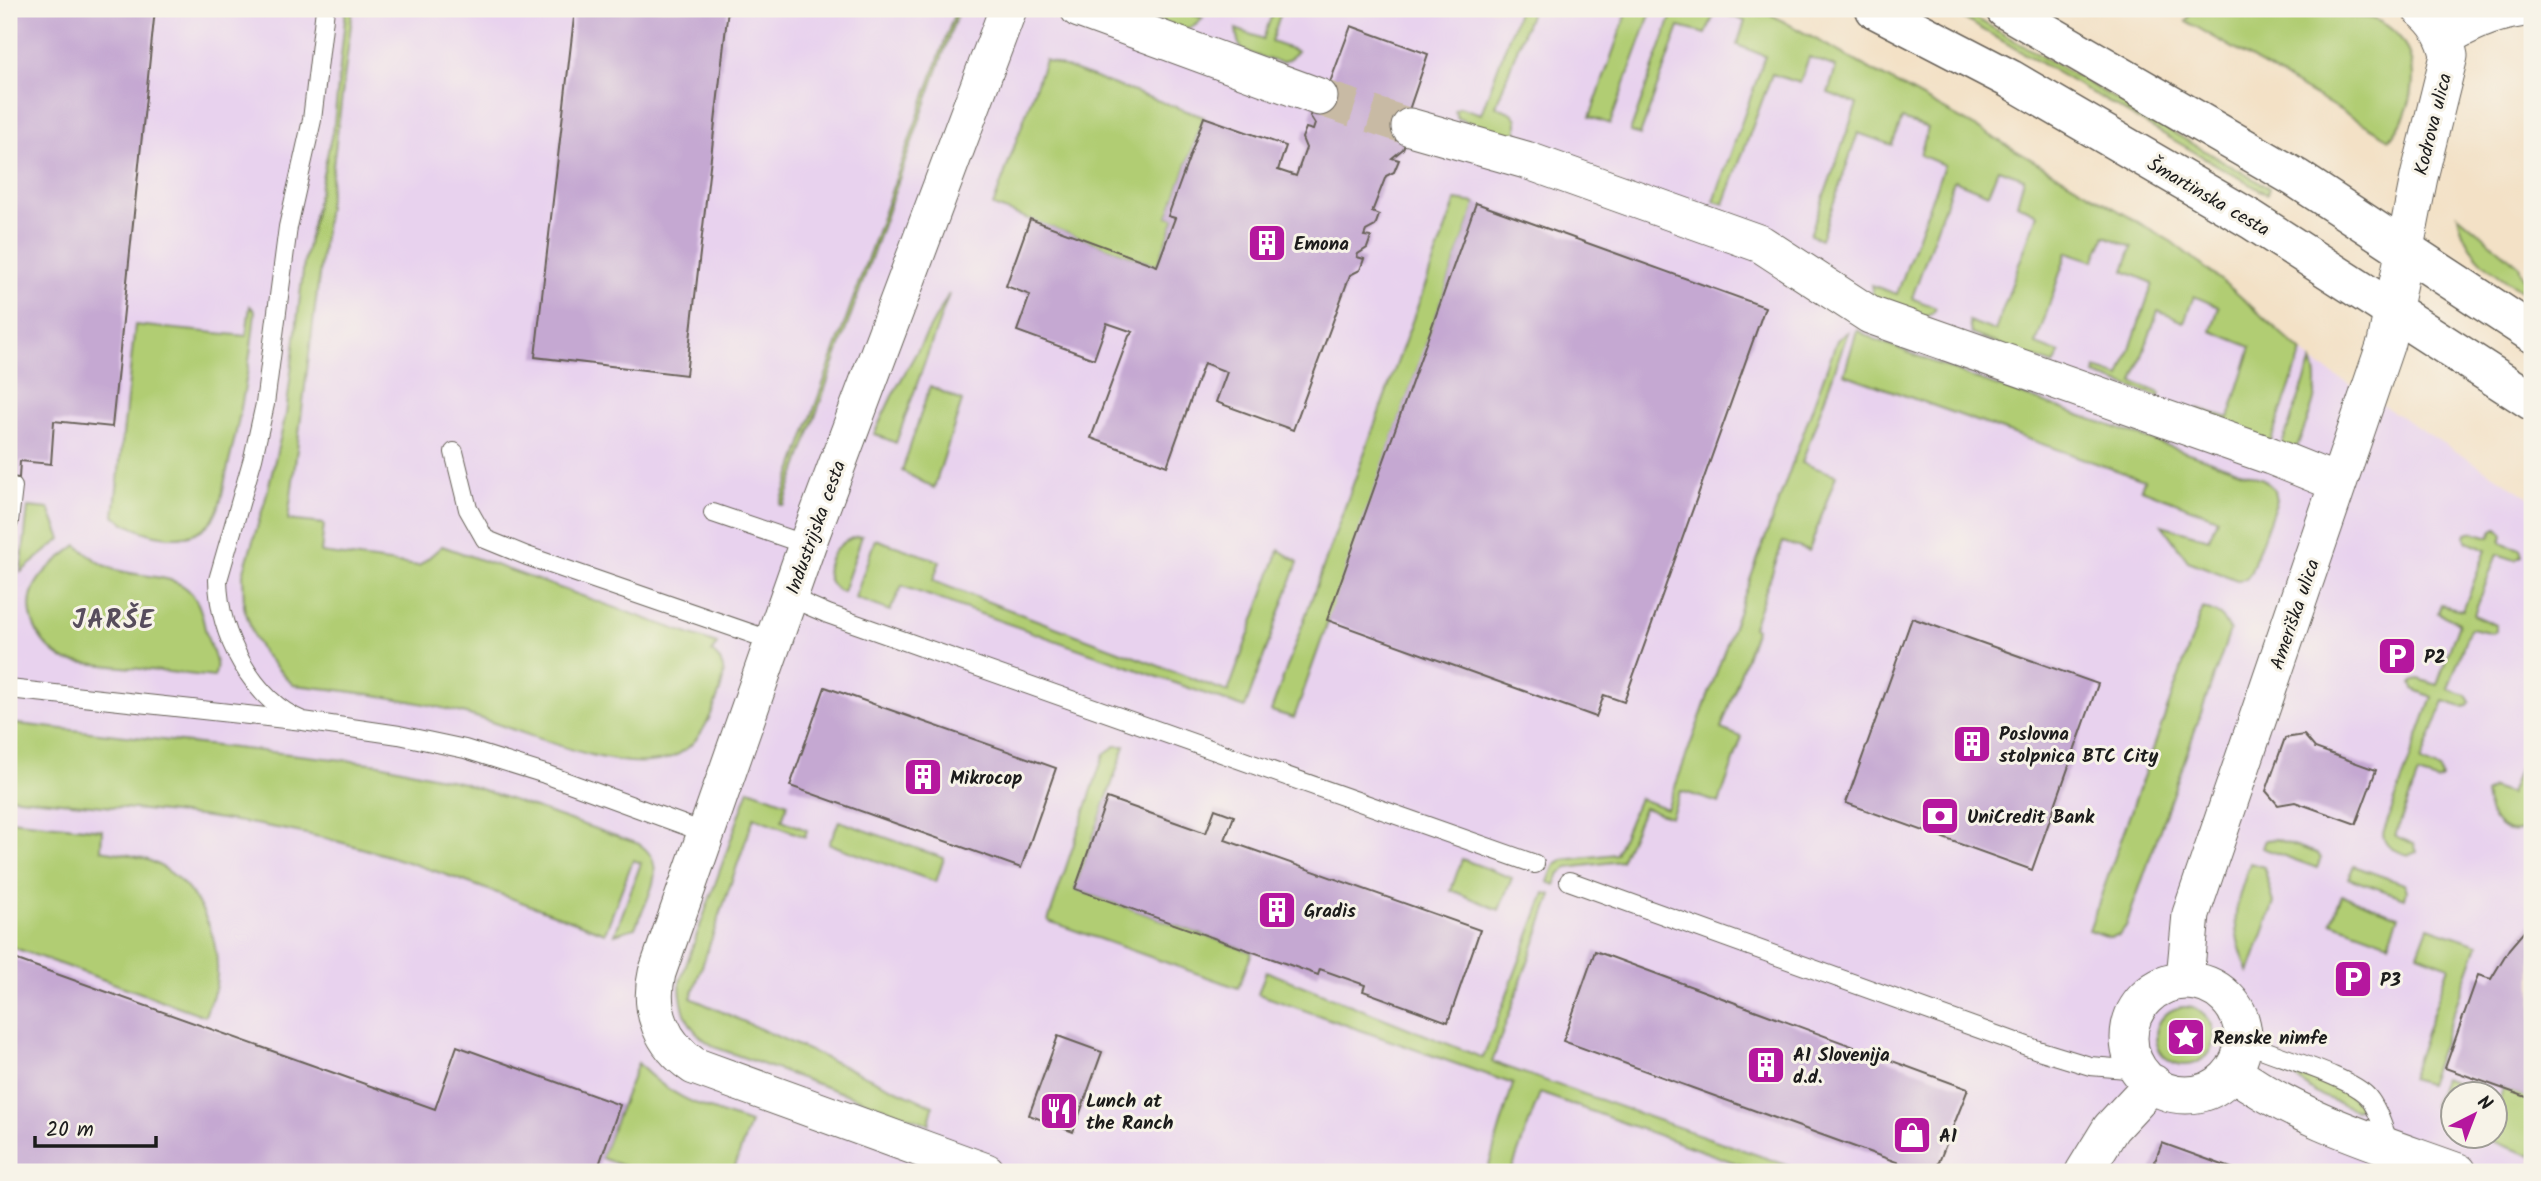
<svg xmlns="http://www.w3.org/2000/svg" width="2541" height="1181" viewBox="0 0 2541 1181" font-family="Kalam,sans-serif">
<rect width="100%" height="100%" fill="#f7f3e8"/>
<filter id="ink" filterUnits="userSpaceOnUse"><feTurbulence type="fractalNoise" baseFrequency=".0143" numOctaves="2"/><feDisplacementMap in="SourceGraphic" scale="14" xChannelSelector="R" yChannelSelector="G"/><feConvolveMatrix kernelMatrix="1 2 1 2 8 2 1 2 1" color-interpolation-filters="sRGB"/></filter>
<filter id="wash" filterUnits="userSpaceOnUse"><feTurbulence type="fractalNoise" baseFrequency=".00686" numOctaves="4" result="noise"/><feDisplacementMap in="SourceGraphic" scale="28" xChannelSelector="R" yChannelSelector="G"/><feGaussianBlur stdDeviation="1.57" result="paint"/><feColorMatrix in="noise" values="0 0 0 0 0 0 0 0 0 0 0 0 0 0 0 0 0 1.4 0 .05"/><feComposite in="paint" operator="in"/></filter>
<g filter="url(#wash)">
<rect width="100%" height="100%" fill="#f3e1c6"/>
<path fill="#e8d2ee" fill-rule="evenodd" d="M9,9H1761L1981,130L2172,242L2232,289L2312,361L2532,499V1172H9ZM2454,1094H2496V1136H2454Z"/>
<path fill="#b1cd73" stroke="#667448" stroke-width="2" d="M346,9H353L288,520L324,524L321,553L419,566L442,546L717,644L712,652C729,665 724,681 717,699C707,729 691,756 658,761C605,771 516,727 462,713C406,698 350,691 293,685L263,653L254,637L244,607L243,574L265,501L286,414L304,263L334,123Z
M956,9H959L784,505H780Z
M1144,9H1178L1203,18C1199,22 1196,26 1190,28C1179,31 1150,17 1144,9Z
M1274,9H1282L1271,42L1297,51L1290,59L1283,62C1274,62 1244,53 1240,46C1237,42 1237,34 1236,29L1263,39Z
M1519,9H1532L1496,106L1512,113L1517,119V131L1509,137L1457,118L1455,110L1460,107L1481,114Z
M1628,9H1652L1610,124L1590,117Z
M1674,9H1761L1981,130L2172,242L2232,289L2302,352L2270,443L2198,418V408L2229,418L2251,347L2211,331L2219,307L2194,296L2184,322L2158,311L2133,382L2160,393L2159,397L2095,375L2096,369L2120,377L2153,283L2124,271L2132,247L2105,236L2094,261L2067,252L2036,344L2060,353L2054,365L1971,334L1969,321L1995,331L2037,214L2017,204L2024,178L1998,169L1988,194L1954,180L1912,298L1936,308L1933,313L1924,318L1873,297L1871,285L1897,294L1944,165L1920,155L1928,128L1902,119L1892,145L1858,133L1821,239L1810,235L1857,104L1828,93L1836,67L1809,57L1800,83L1772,74L1724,204L1714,201L1765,56L1737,45L1745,21L1716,10L1706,34L1679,27L1640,135L1630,132Z
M1947,9H1960L2269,188L2267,194Z
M2193,9H2259L2370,18C2425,35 2422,102 2390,139L2186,21Z
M1045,60L1204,117L1168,216L1175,218L1157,266L993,206Z
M1456,200L1476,203L1294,718L1271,711Z
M2458,215L2519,266L2524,280L2522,291C2492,272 2464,253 2458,215Z
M949,294L896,443L874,434L892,396Z
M250,306L255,311C250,368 240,419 226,475C223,489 221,509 212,520C188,550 139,535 114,516L135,325L246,336Z
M1857,330L1874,339L1979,380L2263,479L2275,490L2277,500L2250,574L2246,579L2237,580L2188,561L2162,525L2209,539L2217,518L2141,489L2144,480L1844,374Z
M1848,332L1802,463L1836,475L1809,551L1783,542L1753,627L1756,629L1721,729L1742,737L1719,803L1681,791L1671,817L1644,808L1621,861L1568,868L1560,873L1555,885L1548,882L1555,864L1562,860L1616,854L1639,798L1667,809L1837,340Z
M2312,361C2324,390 2307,419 2297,447H2281Z
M930,386L962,401L934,488L902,471Z
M28,507L49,509L61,539L21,572Z
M2497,528L2503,534L2501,542L2520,549L2522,556L2515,560L2497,554L2474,615L2496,625V630L2493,633L2470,628L2448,689L2466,695L2470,702L2467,706L2462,707L2444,701L2421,762L2440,770L2442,778L2437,781L2418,775L2395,836L2414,844L2417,852L2409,855C2397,851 2384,849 2383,834L2432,697L2413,689L2411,684L2414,680L2419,679L2437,685L2459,623L2438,613L2441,605L2463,610L2486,550L2467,542L2465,538L2466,534L2473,532L2490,537L2493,530Z
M862,536L843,592C813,582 830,538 862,536Z
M875,539L940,561L933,581L1228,692L1279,550L1298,562L1245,708L902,586L890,611L855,598Z
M77,545C88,555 99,564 113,569C140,579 181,571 196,600C203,611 203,624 207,636C211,652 221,661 214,677L67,661C52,653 40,641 34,625C19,586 50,566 77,545Z
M2203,608L2220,615L2230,631L2126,926L2119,935L2109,937L2089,930Z
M9,723L380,764L463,783L639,844C671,865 646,900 635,928L615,934L641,863L633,860L605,933C512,899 420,862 324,838C221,813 113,808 9,797Z
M2532,735V769L2521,799L2532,803V824C2506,844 2487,819 2485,794L2492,788L2510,794Z
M1115,746H1125L1075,889L1252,952L1238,988L1048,921L1104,754Z
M749,789L788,803L782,820L807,830L805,837L754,817L691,998L933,1106L929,1124L717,1048C690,1034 680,1012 680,982Z
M9,820L102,830L101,850C117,853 133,854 148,860C196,880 223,935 216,985C214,995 208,1006 205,1016L9,946Z
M839,821L944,858L936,882L829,844Z
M2276,839L2317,853L2321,858L2317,868L2262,848L2265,840Z
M1462,859L1512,878L1499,910L1451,890Z
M2250,863L2264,867L2274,903L2249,973C2229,924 2233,912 2250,863Z
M2354,866L2404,884L2407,890L2405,898L2348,878Z
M1545,893L1552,895L1492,1062L1806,1172H1761L1540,1093L1511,1172H1487L1513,1084L1258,994L1266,971L1483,1058Z
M2342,895L2399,916L2389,943L2331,922Z
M2428,927L2478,944L2428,1084L2410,1079L2449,966L2418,954Z
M2156 1036a29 29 0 1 1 58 0a29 29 0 1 1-58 0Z
M638,1063C670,1099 707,1108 750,1123L733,1172H640L601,1158Z
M2288,1072C2309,1080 2346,1086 2360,1106L2356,1110L2317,1094Z
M2443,1078L2488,1093L2454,1094L2453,1113L2434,1106Z
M2503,1088L2532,1099V1156L2486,1139L2487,1136H2496V1112Z"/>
<g id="blocks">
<path fill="#c5a8d2" d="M9,9H155L112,427L54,421L51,464L20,461L19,478L9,477Z
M575,9H728L686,375L535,357Z
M1351,26L1428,54L1408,113L1407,138L1403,149L1392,158L1399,160L1394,172L1386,176L1372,212L1379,215L1375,226L1366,231L1364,236L1371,237L1367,248L1358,254L1357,257L1364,259L1360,270L1350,275L1293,430L1216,402L1227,372L1204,363L1167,466L1091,438L1129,336L1133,332L1107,323L1094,359L1017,331L1030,295L1006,286L1030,219L1157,266L1175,218L1168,216L1204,117L1286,146L1278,170L1296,176L1306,148L1302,138L1306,128L1313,130L1315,124L1310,116L1314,105L1329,85Z
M1476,203L1765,307L1624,702L1604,695L1596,717L1327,620Z
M1912,618L2098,684L2032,870L1846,803Z
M825,687L1056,768L1021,868L790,786Z
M2304,735L2315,748L2376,770L2356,824L2295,802L2278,805L2266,791L2285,738Z
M1107,798L1206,833L1215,809L1234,816L1225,840L1480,930L1448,1022L1363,991L1365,985L1320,969L1318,975L1075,889Z
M2532,922V1099L2445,1068L2478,975L2491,979L2509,949Z
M1595,951L1968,1089L1935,1172H1924L1563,1041Z
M9,957L435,1109L457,1046L620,1105L598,1168L609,1172H9Z
M1058,1036L1102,1052L1073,1132L1029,1115Z
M2162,1143L2242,1172H2151Z"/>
</g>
</g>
<g filter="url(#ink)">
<use href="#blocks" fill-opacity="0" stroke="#676158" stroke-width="2"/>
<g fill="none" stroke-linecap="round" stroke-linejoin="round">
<path stroke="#c8baa4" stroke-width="37" stroke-dasharray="37 18" stroke-linecap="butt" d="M1319,97L1410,127"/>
<g stroke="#676158" stroke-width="20">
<path id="lane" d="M454,452L468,509L485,539L527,556L773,641
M713,513L807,545
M9,522L13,487
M789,597L828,614L1535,864
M9,689L303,721L399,735L465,749L545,774L706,833
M303,721C252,700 219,634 218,580L253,458L265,404L288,227L312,120L325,9
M1569,881L2038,1050L2090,1066L2139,1070
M2244,1042C2274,1056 2350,1076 2368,1097C2379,1110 2384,1132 2391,1147"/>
</g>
<g stroke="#676158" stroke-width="39">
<path id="street" d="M1079,9L1319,97
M2444,38C2469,24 2491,13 2519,9
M1410,127L1526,160L1761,244L1870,315L2271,456L2338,483
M2185,979L2191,914L2386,343L2419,177L2449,56C2446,37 2436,21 2421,9
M2129 1038a57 57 0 1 1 114 0a57 57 0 1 1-114 0Z
M2233,1072C2299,1120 2381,1144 2458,1172
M986,1172L694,1066C662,1044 648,1011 657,973L807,545L1008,9
M2084,1172L2111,1128L2153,1083"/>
</g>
<g stroke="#676158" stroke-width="41">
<path id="primary" d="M1875,9L2010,79L2252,220L2532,401
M2005,9L2296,178L2532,333"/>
</g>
<use href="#lane" stroke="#fff" stroke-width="18"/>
<use href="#street" stroke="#fff" stroke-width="37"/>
<use href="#primary" stroke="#fff" stroke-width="38"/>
</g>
</g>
<defs>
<g id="building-square" transform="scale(2.0125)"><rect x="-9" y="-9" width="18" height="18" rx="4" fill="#b5179e" stroke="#f7f3e8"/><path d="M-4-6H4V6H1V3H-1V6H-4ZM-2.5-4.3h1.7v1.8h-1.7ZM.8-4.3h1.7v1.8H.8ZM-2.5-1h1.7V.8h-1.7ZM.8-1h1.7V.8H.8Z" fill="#fff"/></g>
<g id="parking-square" transform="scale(2.0125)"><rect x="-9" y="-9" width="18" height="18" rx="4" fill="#b5179e" stroke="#f7f3e8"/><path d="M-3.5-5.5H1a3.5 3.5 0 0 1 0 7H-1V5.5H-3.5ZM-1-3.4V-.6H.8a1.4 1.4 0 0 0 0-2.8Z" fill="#fff"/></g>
<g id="bank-square" transform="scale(2.0125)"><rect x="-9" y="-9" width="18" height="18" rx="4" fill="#b5179e" stroke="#f7f3e8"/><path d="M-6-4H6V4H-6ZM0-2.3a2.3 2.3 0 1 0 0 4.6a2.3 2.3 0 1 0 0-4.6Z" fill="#fff"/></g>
<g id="sight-square" transform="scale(2.0125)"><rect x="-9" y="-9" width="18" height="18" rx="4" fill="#b5179e" stroke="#f7f3e8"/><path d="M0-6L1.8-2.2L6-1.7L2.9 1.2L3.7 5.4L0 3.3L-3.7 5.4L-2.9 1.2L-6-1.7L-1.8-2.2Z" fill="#fff"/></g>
<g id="restaurant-square" transform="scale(2.0125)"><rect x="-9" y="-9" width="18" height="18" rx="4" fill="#b5179e" stroke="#f7f3e8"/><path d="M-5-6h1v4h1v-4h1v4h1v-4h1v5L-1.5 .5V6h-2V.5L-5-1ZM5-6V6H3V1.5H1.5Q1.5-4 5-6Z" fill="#fff"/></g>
<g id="shop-square" transform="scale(2.0125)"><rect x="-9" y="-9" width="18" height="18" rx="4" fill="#b5179e" stroke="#f7f3e8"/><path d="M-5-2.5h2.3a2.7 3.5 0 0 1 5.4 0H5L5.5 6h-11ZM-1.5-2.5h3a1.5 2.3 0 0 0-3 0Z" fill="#fff"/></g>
</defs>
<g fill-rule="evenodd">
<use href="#building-square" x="1267" y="243"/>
<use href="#parking-square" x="2397" y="656"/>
<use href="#building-square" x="1972" y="744"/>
<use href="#building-square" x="923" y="777"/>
<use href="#bank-square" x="1940" y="816"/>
<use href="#building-square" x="1277" y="910"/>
<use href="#parking-square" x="2353" y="979"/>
<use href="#sight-square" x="2186" y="1037"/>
<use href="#building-square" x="1766" y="1065"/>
<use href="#restaurant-square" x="1059" y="1111"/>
<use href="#shop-square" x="1912" y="1135"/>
</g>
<g text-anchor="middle" stroke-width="6" stroke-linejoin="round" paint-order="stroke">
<g font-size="19" fill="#1c1c1c" stroke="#f7f3e8">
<text transform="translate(2432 124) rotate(-76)" y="7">Kodrova ulica</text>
<text transform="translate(2209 196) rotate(30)" y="7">Šmartinska cesta</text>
<text transform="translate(815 527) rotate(-70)" y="7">Industrijska cesta</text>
<text transform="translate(2294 614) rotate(-71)" y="7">Ameriška ulica</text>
</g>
<g font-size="19" font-weight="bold" fill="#1c1c1c" stroke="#f7f3e8" text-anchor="start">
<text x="1294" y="250">Emona</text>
<text x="2424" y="663">P2</text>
<text x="1999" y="740">Poslovna<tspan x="1999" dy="22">stolpnica BTC City</tspan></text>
<text x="950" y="784">Mikrocop</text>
<text x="1967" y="823">UniCredit Bank</text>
<text x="1304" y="917">Gradis</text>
<text x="2380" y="986">P3</text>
<text x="2213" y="1044">Renske nimfe</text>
<text x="1793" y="1061">A1 Slovenija<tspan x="1793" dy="22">d.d.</tspan></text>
<text x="1086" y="1107">Lunch at<tspan x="1086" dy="22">the Ranch</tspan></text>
<text x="1939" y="1142">A1</text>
</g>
<g font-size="26" font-weight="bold" letter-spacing="2" fill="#574d5c" stroke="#f7f3e8">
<text x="114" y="628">JARŠE</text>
</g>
</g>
<rect width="2541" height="1181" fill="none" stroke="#f7f3e8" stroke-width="35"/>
<g transform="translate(2474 1115) rotate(42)"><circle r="33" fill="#f7f3e8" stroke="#9f9d96" stroke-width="2"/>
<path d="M0-5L12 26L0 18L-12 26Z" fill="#b5179e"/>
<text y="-10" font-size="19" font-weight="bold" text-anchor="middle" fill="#1c1c1c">N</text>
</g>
<path d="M35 1136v10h121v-10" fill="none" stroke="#1c1c1c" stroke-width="3.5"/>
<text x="46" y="1136" font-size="21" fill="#1c1c1c" stroke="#f7f3e8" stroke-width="5" paint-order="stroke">20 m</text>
</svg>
